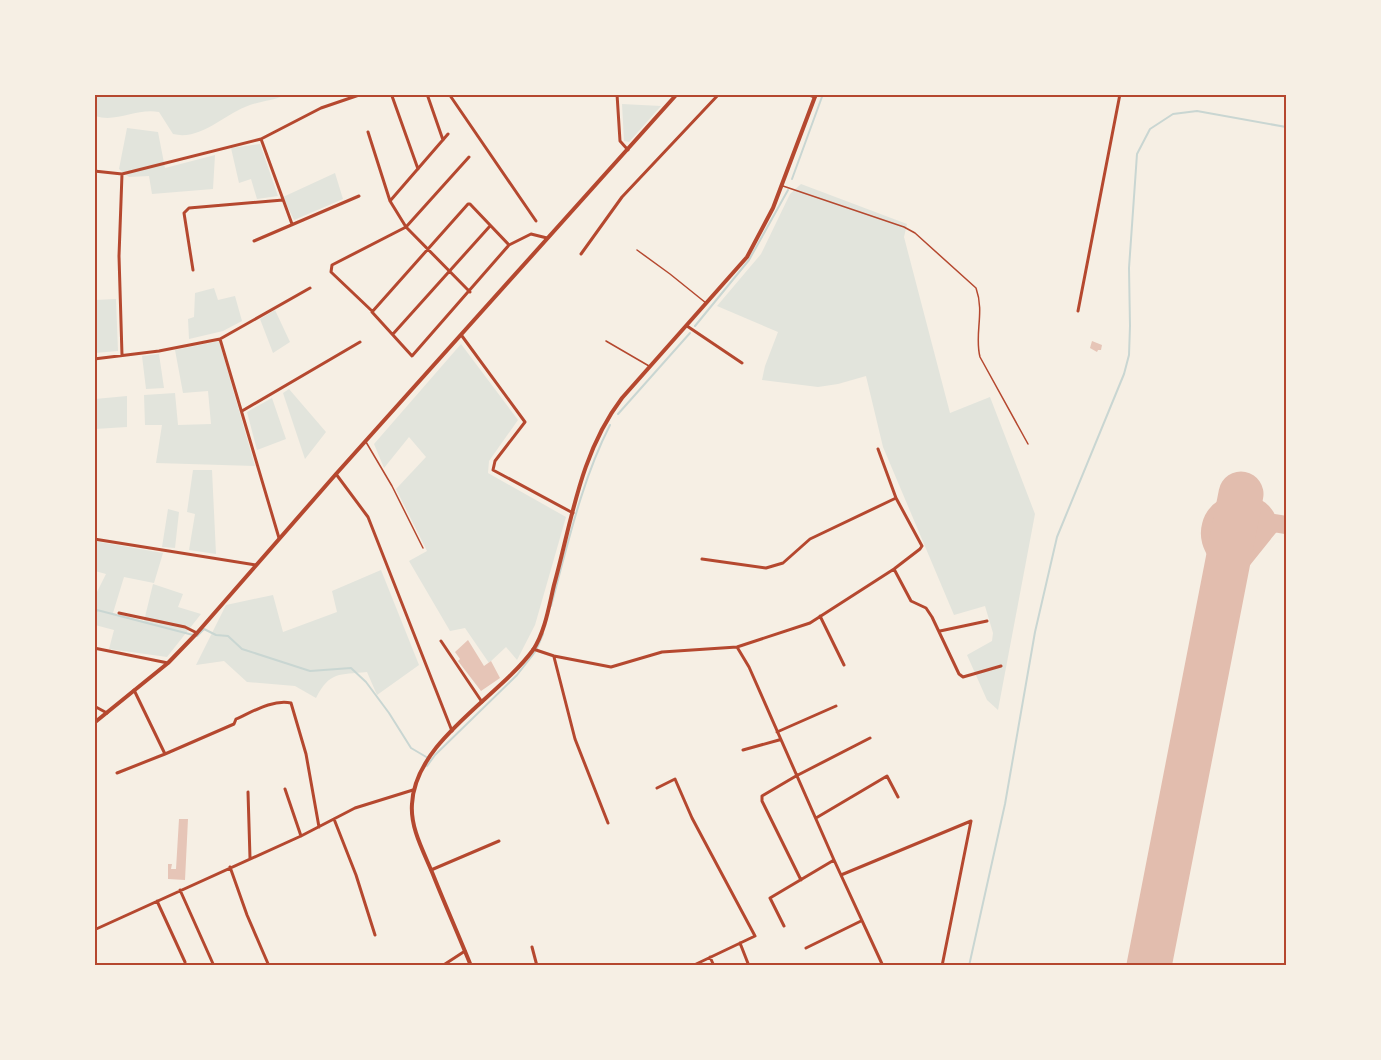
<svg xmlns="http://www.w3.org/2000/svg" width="1381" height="1060" viewBox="0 0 1381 1060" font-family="Cabin,sans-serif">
<rect width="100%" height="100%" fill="#f6efe4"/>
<path fill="#e2e4dc" d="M94,95L95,94L286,95C275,100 262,101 250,105C224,114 201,141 173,134L159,112C136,108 117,123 95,116Z
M622,104L661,106L629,142L624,141Z
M127,128L158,132L165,168L215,155L213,189L152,194L149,176L129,177L119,169Z
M260,144L278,196L257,199L251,179L239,183L231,148Z
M335,173L343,199L294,220L283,197Z
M801,184L907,224L904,237L950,413L990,397L1035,514L998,710L987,700L967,655L992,641L993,633L985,606L954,615L883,447L866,376L838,384L818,387L762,380L765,366L778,332L717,306L761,254L790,194Z
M214,288L218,300L235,296L242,321L223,331L189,339L188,319L194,317L195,293Z
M116,299L118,351L95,353V300Z
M275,310L290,342L273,353L260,319Z
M219,341L255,466L156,463L162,425H145L144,395L175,393L178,425L211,424L208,391L183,393L175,350Z
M461,344L518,420L489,461L488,473L566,517L535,625L517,660L506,647L489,663L465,628L450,631L409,561L427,551L396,489L426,457L409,437L384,468L374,444Z
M159,354L164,388L146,389L142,356Z
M289,389L326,432L305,459L283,393Z
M127,396V427L95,429V399Z
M272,398L286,439L257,450L247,412Z
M193,470H212L216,554L189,550L195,514L187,512Z
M168,509L179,512L175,548L162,547Z
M94,541L163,553L154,583L124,577L113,613L144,621L153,584L183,594L178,607L201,614L167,657L109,649L114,630L95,625V596L106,574L95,571Z
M381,570L419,665L377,695L367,672C339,675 330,671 316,698L295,686L247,682L224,661L196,665L226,605L273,595L283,632L337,612L332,591Z"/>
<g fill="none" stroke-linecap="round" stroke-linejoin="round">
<path stroke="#c9d6d2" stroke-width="2" d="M792,179L823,94
M695,326L749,260L788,190
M618,414L690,333
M551,606C568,544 581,482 610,425
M94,617L97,610L197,636L204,629L216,635L228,636L242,649L310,671L351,668L366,682L389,713L411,748L428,758
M537,648L543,634
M427,766L435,755L517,675L535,652
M969,966L1005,804L1035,632L1057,537L1124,374L1129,355L1130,326L1129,268L1137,154L1150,129L1173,114L1197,111L1286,127"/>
<path stroke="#e2bdae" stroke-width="18" d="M1237,517L1286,525
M1224,583L1269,527C1266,497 1219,495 1211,525C1205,547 1224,556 1225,578"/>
<path stroke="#e2bdae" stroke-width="45" d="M1149,966L1241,494"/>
</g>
<path fill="#e6c5b7" d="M1092,341L1102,345L1101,350H1098L1097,352L1090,348Z
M468,640L484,666L491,661L500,678L481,691L458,661L460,659L455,652Z
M179,819H188L185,880L168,879V864H172L171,869H176Z"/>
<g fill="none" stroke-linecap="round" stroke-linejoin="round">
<path stroke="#b5482f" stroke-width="1.5" d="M783,186L904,227L915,233L976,288C985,313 974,334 980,357L1028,444
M637,250L670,274L706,303
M606,341L649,366
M366,442L392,486L423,548"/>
<path stroke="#b5482f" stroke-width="3" d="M427,94L443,140
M449,94L536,221
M617,94L620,141L628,150
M806,94L815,97
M392,96L418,169
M368,132L390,201L406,227L470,292
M261,139L292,224
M94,171L122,174L261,139L321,108L362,94
M390,201L448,134
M254,241L359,196
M509,245L470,204H468L372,312L412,356L509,245L531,234L547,238
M581,254L622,197L719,94
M193,270L184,213L189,208L283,200
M372,311L331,272L332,265L406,227L469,157
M1078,311L1120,94
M687,326L742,363
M393,334L490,226
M462,336L525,422L495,461L493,470L573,513
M220,339L279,538
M122,355L119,256L122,174
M94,359L159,351L220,339L310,288
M242,411L360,342
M336,474L368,517L452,731
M94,539L256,565
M702,559L766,568L783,563L810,539L896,498
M894,569L911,601L926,608L932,617L959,674L963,677L1001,666
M119,613L185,627L197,633
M820,616L844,665
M940,631L987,621
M441,641L482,702
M737,647L749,667L834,860L883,966
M94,648L168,663
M533,649L554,656L611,667L662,652L737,647L810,623L894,569L920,549L922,546L896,498L878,449
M554,657L575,739L608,823
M134,690L165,754L234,724L236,719C252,712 273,699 291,703L306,754L319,827
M94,706L107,713
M777,732L836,706
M743,750L779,740
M117,773L165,754
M657,788L675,779L692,818L755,936L692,966
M285,789L301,836
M248,792L250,858
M816,818L887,776L898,797
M334,819L356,875L375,935
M230,867L247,915L269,966
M431,870L499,841
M841,875L971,821
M801,880L762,801V796L796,776L870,738
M180,890L214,966
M157,901L185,962
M784,926L770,898L834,860
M94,930L301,836L355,808L413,790
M740,943L749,966
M532,947L537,966
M806,948L861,921
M710,957L714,966
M442,966L465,951
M942,966L971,821"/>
<path stroke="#b5482f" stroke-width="4" d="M94,723L168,663L197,633L336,474L677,94"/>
<path stroke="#b5482f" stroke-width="4" d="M471,966C459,936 446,907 434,877C425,854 410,829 412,804C415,741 498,698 533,650C545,632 549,606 554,585C572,520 580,453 622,398L747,257L773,208L816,94"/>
</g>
<rect width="1381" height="1060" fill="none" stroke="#f6efe4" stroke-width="192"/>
<rect x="96" y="96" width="1189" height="868" fill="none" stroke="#b5482f" stroke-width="2"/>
</svg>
